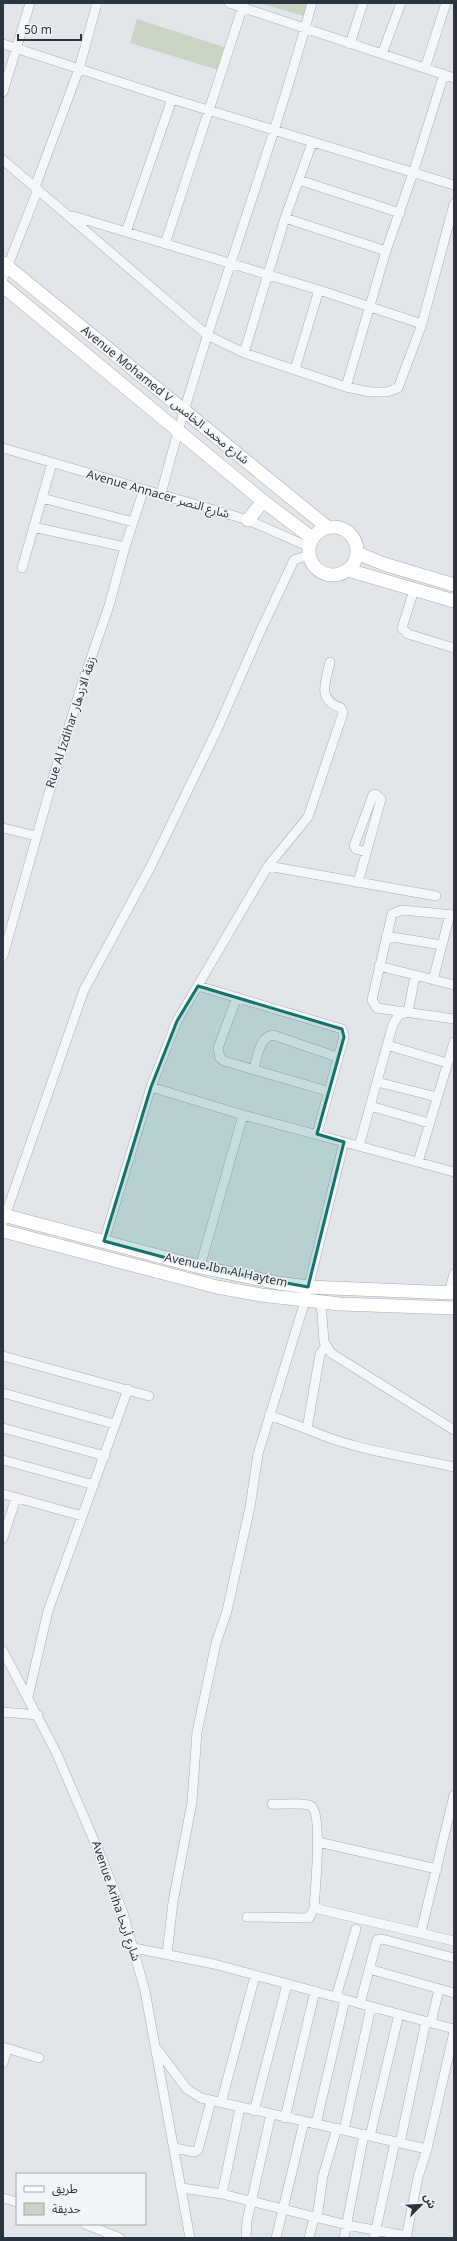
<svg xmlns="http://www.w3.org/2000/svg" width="457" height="2241" viewBox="0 0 457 2241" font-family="'Noto Sans','Noto Sans Arabic',sans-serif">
<rect width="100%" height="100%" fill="#e2e6ea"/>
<path fill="#c9d4c4" d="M259,3H308L304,16Z
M137,19L224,47L218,70L130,43Z"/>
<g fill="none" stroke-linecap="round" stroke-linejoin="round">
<g stroke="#a7adb4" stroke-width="10">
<path id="street" d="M229,3L454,78
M3,44L172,99L454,185
M350,44L363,3
M382,54L401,3
M425,68L446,3
M3,92L30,3
M3,160L207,335L244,353L346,387L370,392H387L398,388L422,324L454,204
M299,180L400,213
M35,187L79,69L97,3
M73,216L319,290L422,324
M285,218L386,251
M126,232L172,99
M165,244L244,3
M3,278L38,189
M244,353L285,218L312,143
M295,369L319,290
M346,387L386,251L413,173L444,74
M3,448L248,520L309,547
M161,494C204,328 267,168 312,3
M42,498L133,522
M33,527L125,547
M22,568L52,463
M414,590L402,628L408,634L454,648
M3,828L36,836
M268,866L436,896
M358,883L381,799L375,794L373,795L354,846L356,849L366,852
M454,915L402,910L392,914L372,1000L377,1008L454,1019
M386,936L442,945
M3,956L54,775L82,684L109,606L125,547L144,489
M379,966L454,985
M433,980L450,914
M198,986L342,1029L344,1037L317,1134
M237,997L218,1048L220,1058L224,1061L327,1091
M408,1012L415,976
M387,1045L447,1063
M254,1069C258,1057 258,1038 273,1035L337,1057
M377,1082L437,1097
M151,1087L243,1115L344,1142
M370,1106L429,1123
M359,1146L393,1024L399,1015L408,1012
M418,1162L454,1042
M3,1222L84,990L151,866L217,730L260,632L294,560L309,555
M104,1241L151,1087L177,1021L268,866L308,817L343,713L341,708C316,699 326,682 330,662
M200,1267L243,1115
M449,1293L454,1274
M321,1302L324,1342L331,1353L454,1430
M326,1346L320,1354L307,1429C353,1450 405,1456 454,1467
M3,1356L149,1396
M3,1393L114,1424
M269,1415L307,1429
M3,1428L105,1456
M3,1460L94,1485
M3,1494L82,1516
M3,1538L16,1498
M3,1651L56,1752L102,1859L123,1913L145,1991L190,2238
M28,1697L48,1611L128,1389
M3,1712L38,1715
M318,1842L437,1869
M314,1908L454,1941
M247,1917L309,1918L314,1908C315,1891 323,1814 311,1806C305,1802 280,1805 272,1804
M421,1932L454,1795
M134,1948L214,1964L454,2029
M167,1954L173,1902L192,1802L197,1732L216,1643L227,1611L250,1507L258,1454L305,1301L344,1142L454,1172
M369,1969L454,1993
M336,1997L356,1929
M360,2004L377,1940L382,1939L454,1958
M431,2023L439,1989
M3,2047L39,2058
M157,2049L187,2089L201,2098L427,2149
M3,2063L7,2049
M221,2103L255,1976
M254,2111L287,1984
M285,2118L315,1991
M316,2124L345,2000
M344,2130L371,2007
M370,2136L399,2014
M400,2143L426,2021
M175,2148L194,2152L198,2150L211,2101
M182,2188L222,2194L347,2225L407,2236
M222,2194L240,2108
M3,2198L17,2202
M317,2218L323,2176L337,2128
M85,2224L120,2238
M246,2238L247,2221L271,2114
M276,2238L304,2122
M309,2238L314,2217
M344,2238L364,2134
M374,2238L395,2142
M406,2238L418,2177L427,2149L454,2032"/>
</g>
<g stroke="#a7adb4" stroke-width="14">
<path id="secondary" d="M3,263L327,527
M3,286L263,501L312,538
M248,520L263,501
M309 551a24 24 0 1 1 48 0a24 24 0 1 1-48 0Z
M357,553L384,564L454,585
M348,570L454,601
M3,1215L200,1267L278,1283L308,1287L454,1293
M3,1231L217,1287L261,1295L340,1304L454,1308"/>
</g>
<use href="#street" stroke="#f5f6f8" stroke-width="9"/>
<use href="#secondary" stroke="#fff" stroke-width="13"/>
</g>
<path fill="#0f766e" fill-opacity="0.2" stroke="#0f766e" stroke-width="3" stroke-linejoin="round" d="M198,986L342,1029L344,1037L317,1134L344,1142L308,1287L200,1267L104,1241L151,1087L177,1021Z"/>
<g text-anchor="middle" stroke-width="3" stroke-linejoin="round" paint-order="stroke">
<g font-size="12" fill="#2b3542" stroke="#f2f5f7">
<text transform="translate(165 395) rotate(39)" y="4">Avenue Mohamed V شارع محمد الخامس</text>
<text transform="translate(158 494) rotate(16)" y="4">Avenue Annacer شارع النصر</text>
<text transform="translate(71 722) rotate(-72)" y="4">Rue Al Izdihar زنقة الازدهار</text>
<text transform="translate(226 1270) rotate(12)" y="4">Avenue Ibn Al Haytem</text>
<text transform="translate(116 1901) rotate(71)" y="4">Avenue Ariha شارع أريحا</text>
</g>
</g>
<rect width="457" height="2241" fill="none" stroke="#2b3542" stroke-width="8"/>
<rect x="16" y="2173" width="130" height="52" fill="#f2f5f7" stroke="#a2a8af"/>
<rect x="24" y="2186" width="20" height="6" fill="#ffffff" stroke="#a2a8af"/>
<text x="52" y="2193" font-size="12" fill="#2b3542">طريق</text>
<rect x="24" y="2203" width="20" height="12" fill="#c9d4c4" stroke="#a2a8af"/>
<text x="52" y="2213" font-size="12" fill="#2b3542">حديقة</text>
<g transform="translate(421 2205) rotate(66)" stroke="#f2f5f7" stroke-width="3" paint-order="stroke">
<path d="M0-3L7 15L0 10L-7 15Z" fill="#2b3542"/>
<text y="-6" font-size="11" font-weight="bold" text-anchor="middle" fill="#2b3542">ش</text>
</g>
<path d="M18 34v6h63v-6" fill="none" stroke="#2b3542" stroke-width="2"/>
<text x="24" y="34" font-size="12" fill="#2b3542" stroke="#f2f5f7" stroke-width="3" paint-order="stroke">50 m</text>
</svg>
